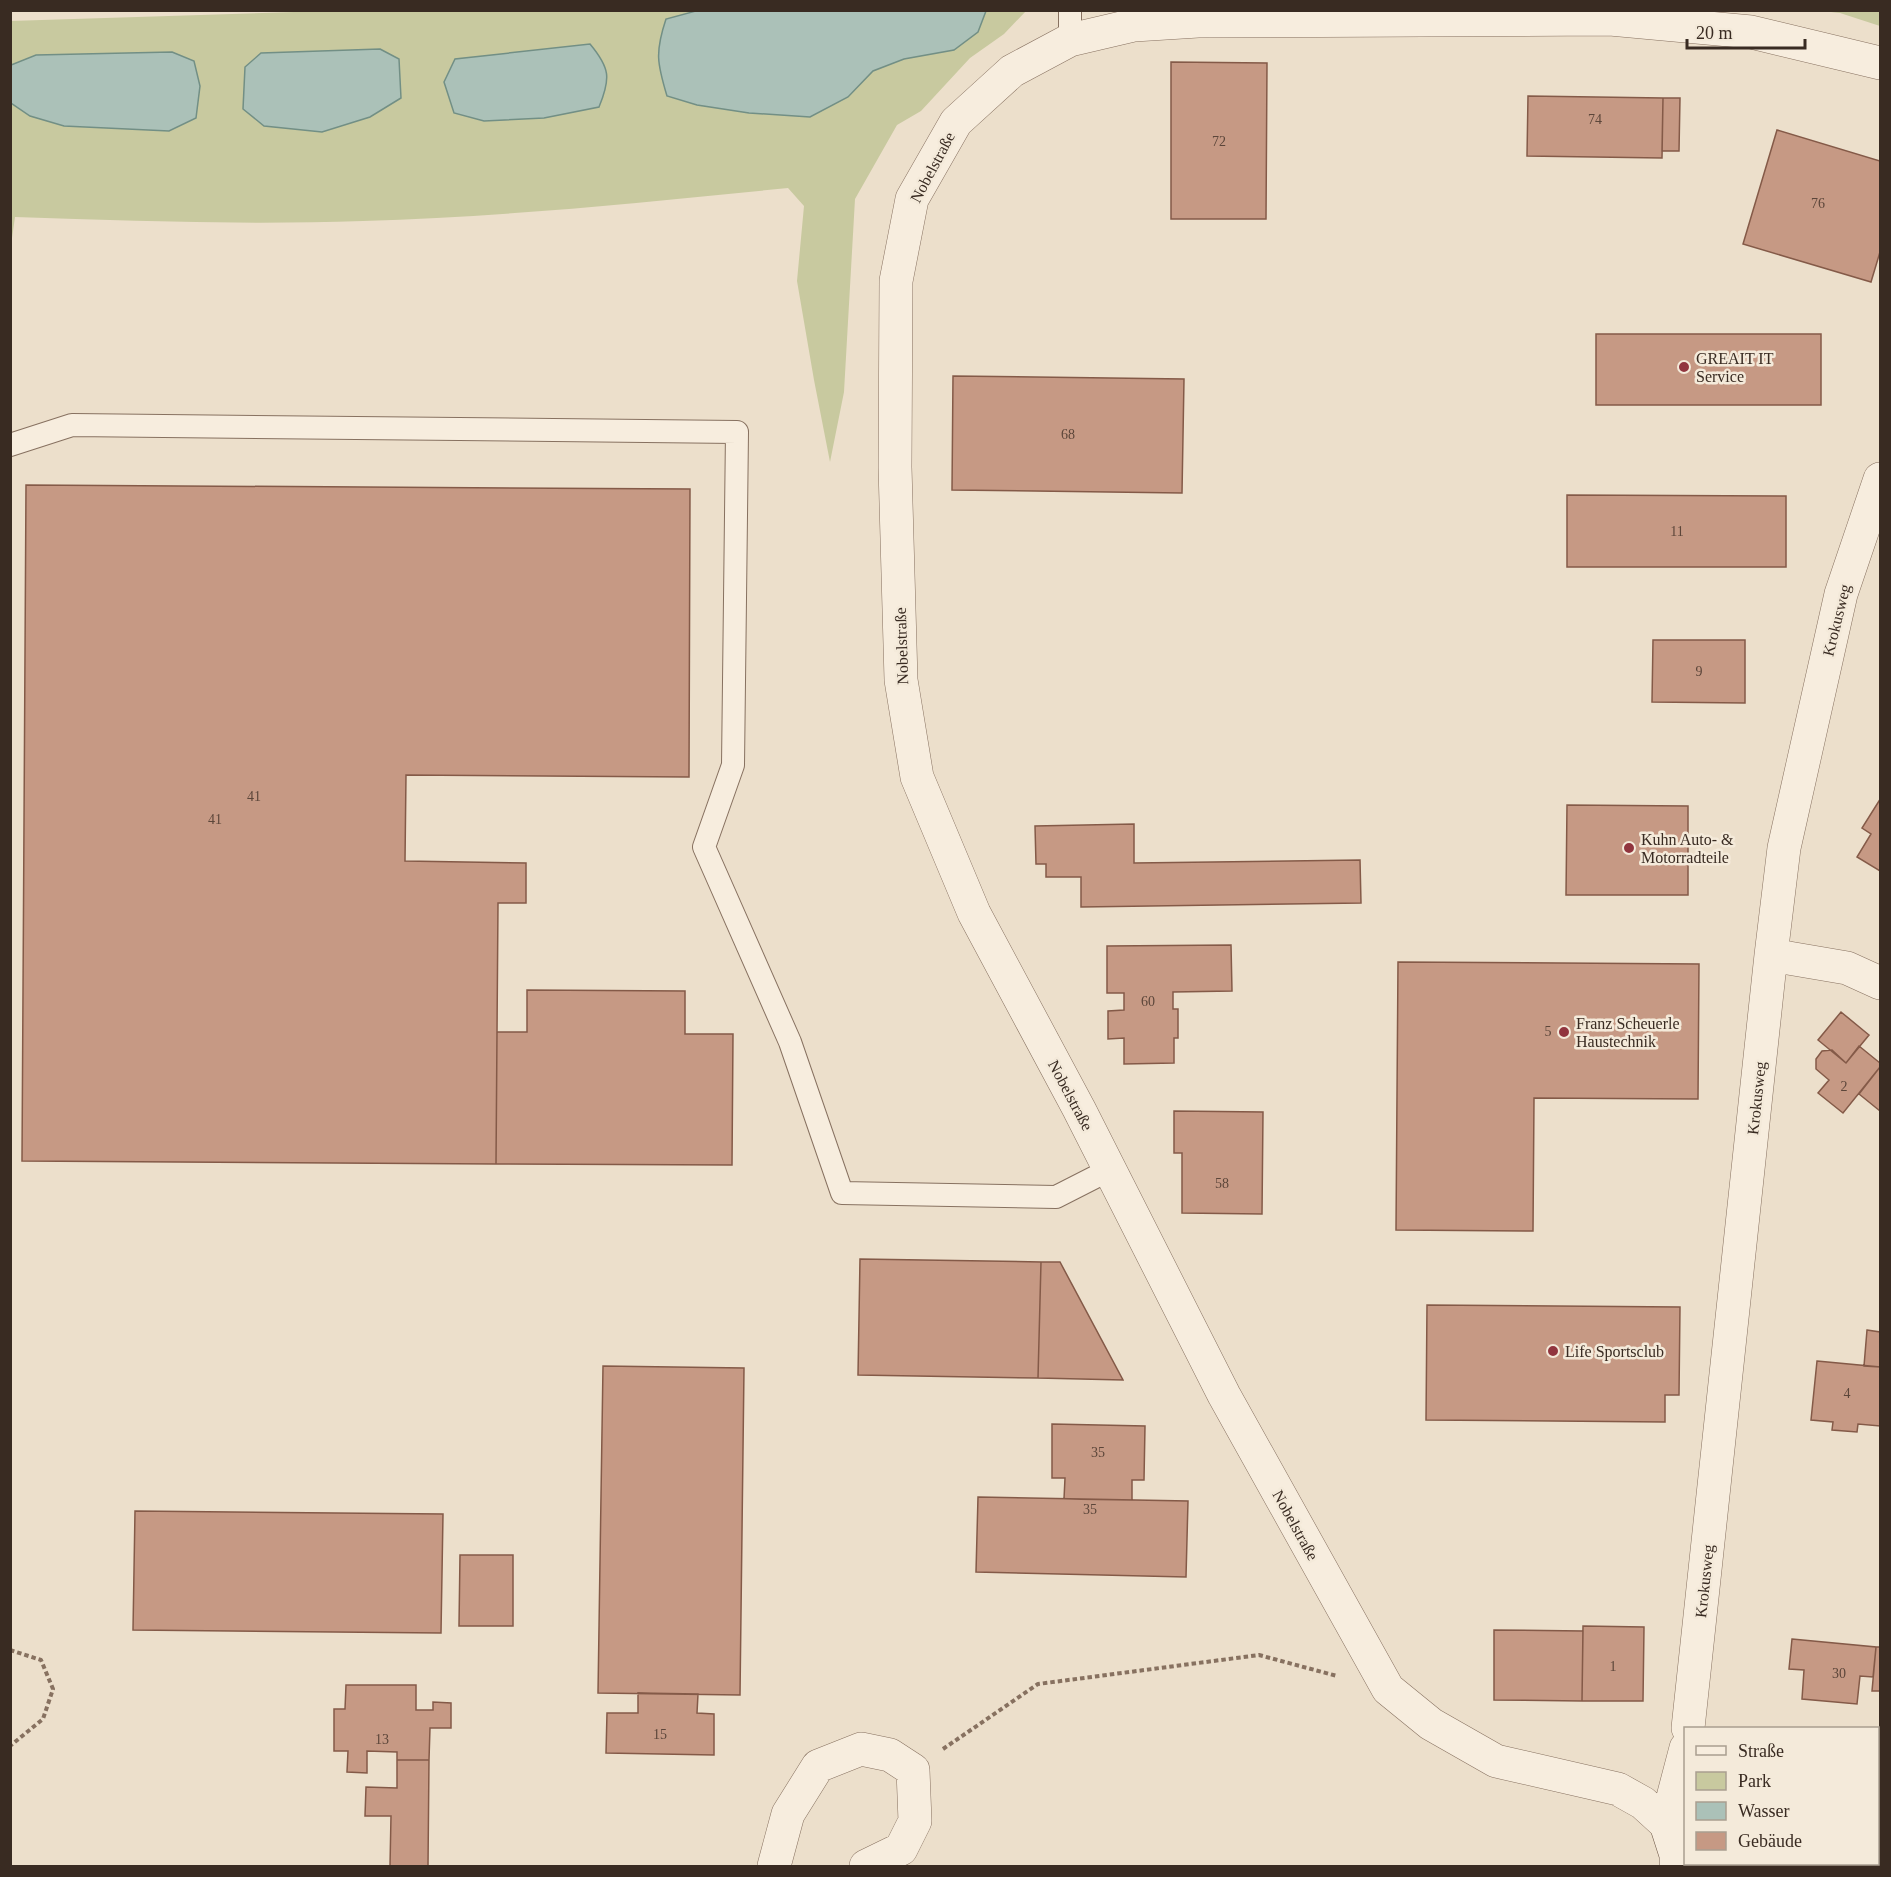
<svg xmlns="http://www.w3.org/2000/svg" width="1891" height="1877" viewBox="0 0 1891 1877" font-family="'Times New Roman',serif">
<rect width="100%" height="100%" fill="#ecdfcb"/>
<path fill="#c8c99f" d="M358,10L1026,11L1004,34L970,58L921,111L897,125L855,199L844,392L830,462L814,380L797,281L804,206L788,188C647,202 505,217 363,221C247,225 131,221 15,217L11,245L10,21Z
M1822,11H1880V26L1840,13Z"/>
<path fill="#abc1b8" stroke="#728f85" stroke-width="1.5" d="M696,11V10L986,11L978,32L954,50L904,59L873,71L848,97L810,117L749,113L697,105L667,96C657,63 655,52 666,19Z
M590,44C610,68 611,78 599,107L544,118L484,121L454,113L444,82L455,59Z
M380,49L399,59L401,98L370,117L322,132L264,126L243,109L245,67L261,53Z
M172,52L194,61L200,86L196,118L169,131L64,126L30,116L11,103V65L36,55Z"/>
<path fill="#c69984" stroke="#845a48" stroke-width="1.5" d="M1171,62L1267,63L1266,219H1171Z
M1528,96L1663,98L1662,158L1527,156Z
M1663,98H1680L1679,151H1662Z
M1777,130L1880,161V252L1871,282L1743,244Z
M1596,334H1821V405H1596Z
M953,376L1184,379L1182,493L952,490Z
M26,485L690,489L689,777L406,775L405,861L526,863V903H498L496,1164L22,1161Z
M1567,495L1786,496V567H1567Z
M1653,640H1745V703L1652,702Z
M1879,801L1880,802V871L1857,857L1871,834L1862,828Z
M1567,805L1688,806V895H1566Z
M1134,824V863L1360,860L1361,903L1081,907V877H1046V864H1036L1035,826Z
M1231,945L1232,991L1173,992V1009H1178V1038H1174V1063L1124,1064V1038L1108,1039V1011L1124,1010V993H1107V946Z
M1398,962L1699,964L1698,1099L1534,1098L1533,1231L1396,1230Z
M527,990L685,991V1034H733L732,1165L496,1164L497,1032H527Z
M1841,1012L1869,1035L1846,1063L1818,1040Z
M1859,1046L1880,1063V1067L1843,1113L1818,1093L1829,1080L1816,1069V1059L1822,1051L1832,1050L1846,1063Z
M1880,1067V1111L1859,1094Z
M1174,1111L1263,1112L1262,1214L1182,1213V1153H1174Z
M860,1259L1041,1262L1038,1378L858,1375Z
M1041,1262H1060L1123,1380L1038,1378Z
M1427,1305L1680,1307L1679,1395H1665V1422L1426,1420Z
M1867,1330L1880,1332V1367L1864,1366Z
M1817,1361L1880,1367V1426L1858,1424L1857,1432L1832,1430L1833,1422L1811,1420Z
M603,1366L744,1368L740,1695L598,1693Z
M1052,1424L1145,1426L1144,1480H1132V1500L1064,1499L1065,1478H1052Z
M978,1497L1188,1501L1186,1577L976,1572Z
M135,1511L443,1514L441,1633L133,1630Z
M460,1555H513V1626H459Z
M1583,1626L1644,1627L1643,1701H1582Z
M1494,1630L1583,1631L1582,1701L1494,1700Z
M1792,1639L1876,1647L1873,1677L1860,1676L1857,1704L1802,1699L1804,1670L1789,1669Z
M1876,1647H1880V1691H1872Z
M346,1685H416V1710H433V1702L451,1703V1728H430L429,1760H397V1752L367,1751V1773L347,1772L348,1751H334V1709H345Z
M638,1693L698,1694L697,1713L714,1714V1755L606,1753L607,1713H638Z
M397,1760H429L428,1866H390L391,1816H365L366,1787L397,1788Z"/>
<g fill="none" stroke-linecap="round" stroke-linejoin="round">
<g stroke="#877160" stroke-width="24">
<path id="lane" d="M1070,10V40
M10,445L72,425L737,432L733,765L704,847L790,1042L842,1193L1056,1197L1109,1170"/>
</g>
<g stroke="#877160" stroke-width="34">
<path id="street" d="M1771,955L1847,968L1880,983
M1688,1728L1771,955L1784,848L1841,594L1880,479
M1686,1748L1666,1824L1643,1803L1618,1789L1496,1761L1431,1724L1388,1689L1224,1395L1079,1109L974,913L917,777L901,680L895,467L896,281L912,199L956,122L1012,71L1070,40L1134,25L1198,21L1610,19L1751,32L1880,63
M774,1866L788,1814L818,1766L861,1749L890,1755L913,1770L915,1821L901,1849L866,1866"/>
</g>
<g stroke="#695343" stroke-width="34">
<path id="secondary" d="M1878,1809L1880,1810
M1676,1866V1855L1666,1824L1686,1821"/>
</g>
<path stroke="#877160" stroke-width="4" stroke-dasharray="4.5 3" stroke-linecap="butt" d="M10,1650L41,1660L53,1689L43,1719L10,1746
M943,1749L1038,1684L1259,1655L1337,1676"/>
<use href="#lane" stroke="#f7edde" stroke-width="22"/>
<use href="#street" stroke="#f7edde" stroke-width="33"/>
<use href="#secondary" stroke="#f7edde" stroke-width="33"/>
</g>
<g fill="#91353e" stroke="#f4eada" stroke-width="2">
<circle cx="1684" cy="367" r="6"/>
<circle cx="1629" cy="848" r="6"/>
<circle cx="1564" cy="1032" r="6"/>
<circle cx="1553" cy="1351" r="6"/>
</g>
<g text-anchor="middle" stroke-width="5" stroke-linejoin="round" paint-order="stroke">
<g font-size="14" fill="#5c463a">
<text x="1595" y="124">74</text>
<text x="1219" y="146">72</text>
<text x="1818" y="208">76</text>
<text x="1068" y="439">68</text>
<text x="1677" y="536">11</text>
<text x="1699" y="676">9</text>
<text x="254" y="801">41</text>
<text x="215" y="824">41</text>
<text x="1148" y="1006">60</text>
<text x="1548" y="1036">5</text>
<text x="1844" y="1091">2</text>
<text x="1222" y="1188">58</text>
<text x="1847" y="1398">4</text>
<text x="1098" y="1457">35</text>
<text x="1090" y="1514">35</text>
<text x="1613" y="1671">1</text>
<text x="1839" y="1678">30</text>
<text x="660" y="1739">15</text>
<text x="382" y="1744">13</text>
</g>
<g font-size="16" fill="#392b22" stroke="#f4eada">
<text transform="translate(932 167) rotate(-62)" y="6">Nobelstraße</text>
<text transform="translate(1836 620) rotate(-76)" y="6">Krokusweg</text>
<text transform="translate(901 646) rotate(-92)" y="6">Nobelstraße</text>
<text transform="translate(1071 1095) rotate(62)" y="6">Nobelstraße</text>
<text transform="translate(1756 1098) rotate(-84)" y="6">Krokusweg</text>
<text transform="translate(1296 1525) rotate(61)" y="6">Nobelstraße</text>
<text transform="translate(1704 1581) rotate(-84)" y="6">Krokusweg</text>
</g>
<g font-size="16" fill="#392b22" stroke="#f4eada" text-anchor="start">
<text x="1696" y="364">GREAIT IT<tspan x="1696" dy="18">Service</tspan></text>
<text x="1641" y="845">Kuhn Auto- &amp;<tspan x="1641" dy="18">Motorradteile</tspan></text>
<text x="1576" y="1029">Franz Scheuerle<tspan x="1576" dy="18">Haustechnik</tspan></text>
<text x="1565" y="1357">Life Sportsclub</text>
</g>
</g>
<rect width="1891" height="1877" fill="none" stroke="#392b22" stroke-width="24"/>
<rect x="1684" y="1727" width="195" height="138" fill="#f4eada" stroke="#a99e90" stroke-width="1.5"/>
<rect x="1696" y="1746" width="30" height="9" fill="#f7edde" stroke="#a99e90" stroke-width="1.5"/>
<text x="1738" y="1757" font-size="18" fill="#392b22">Straße</text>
<rect x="1696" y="1772" width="30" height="18" fill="#c8c99f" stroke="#a99e90" stroke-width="1.5"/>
<text x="1738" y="1787" font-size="18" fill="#392b22">Park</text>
<rect x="1696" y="1802" width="30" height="18" fill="#abc1b8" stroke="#a99e90" stroke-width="1.5"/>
<text x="1738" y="1817" font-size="18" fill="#392b22">Wasser</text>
<rect x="1696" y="1832" width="30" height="18" fill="#c69984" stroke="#a99e90" stroke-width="1.5"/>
<text x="1738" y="1847" font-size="18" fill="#392b22">Gebäude</text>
<path d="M1687 39v9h118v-9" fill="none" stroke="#392b22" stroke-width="3"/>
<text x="1696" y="39" font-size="18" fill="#392b22" stroke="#f4eada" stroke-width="4.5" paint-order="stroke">20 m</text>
</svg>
